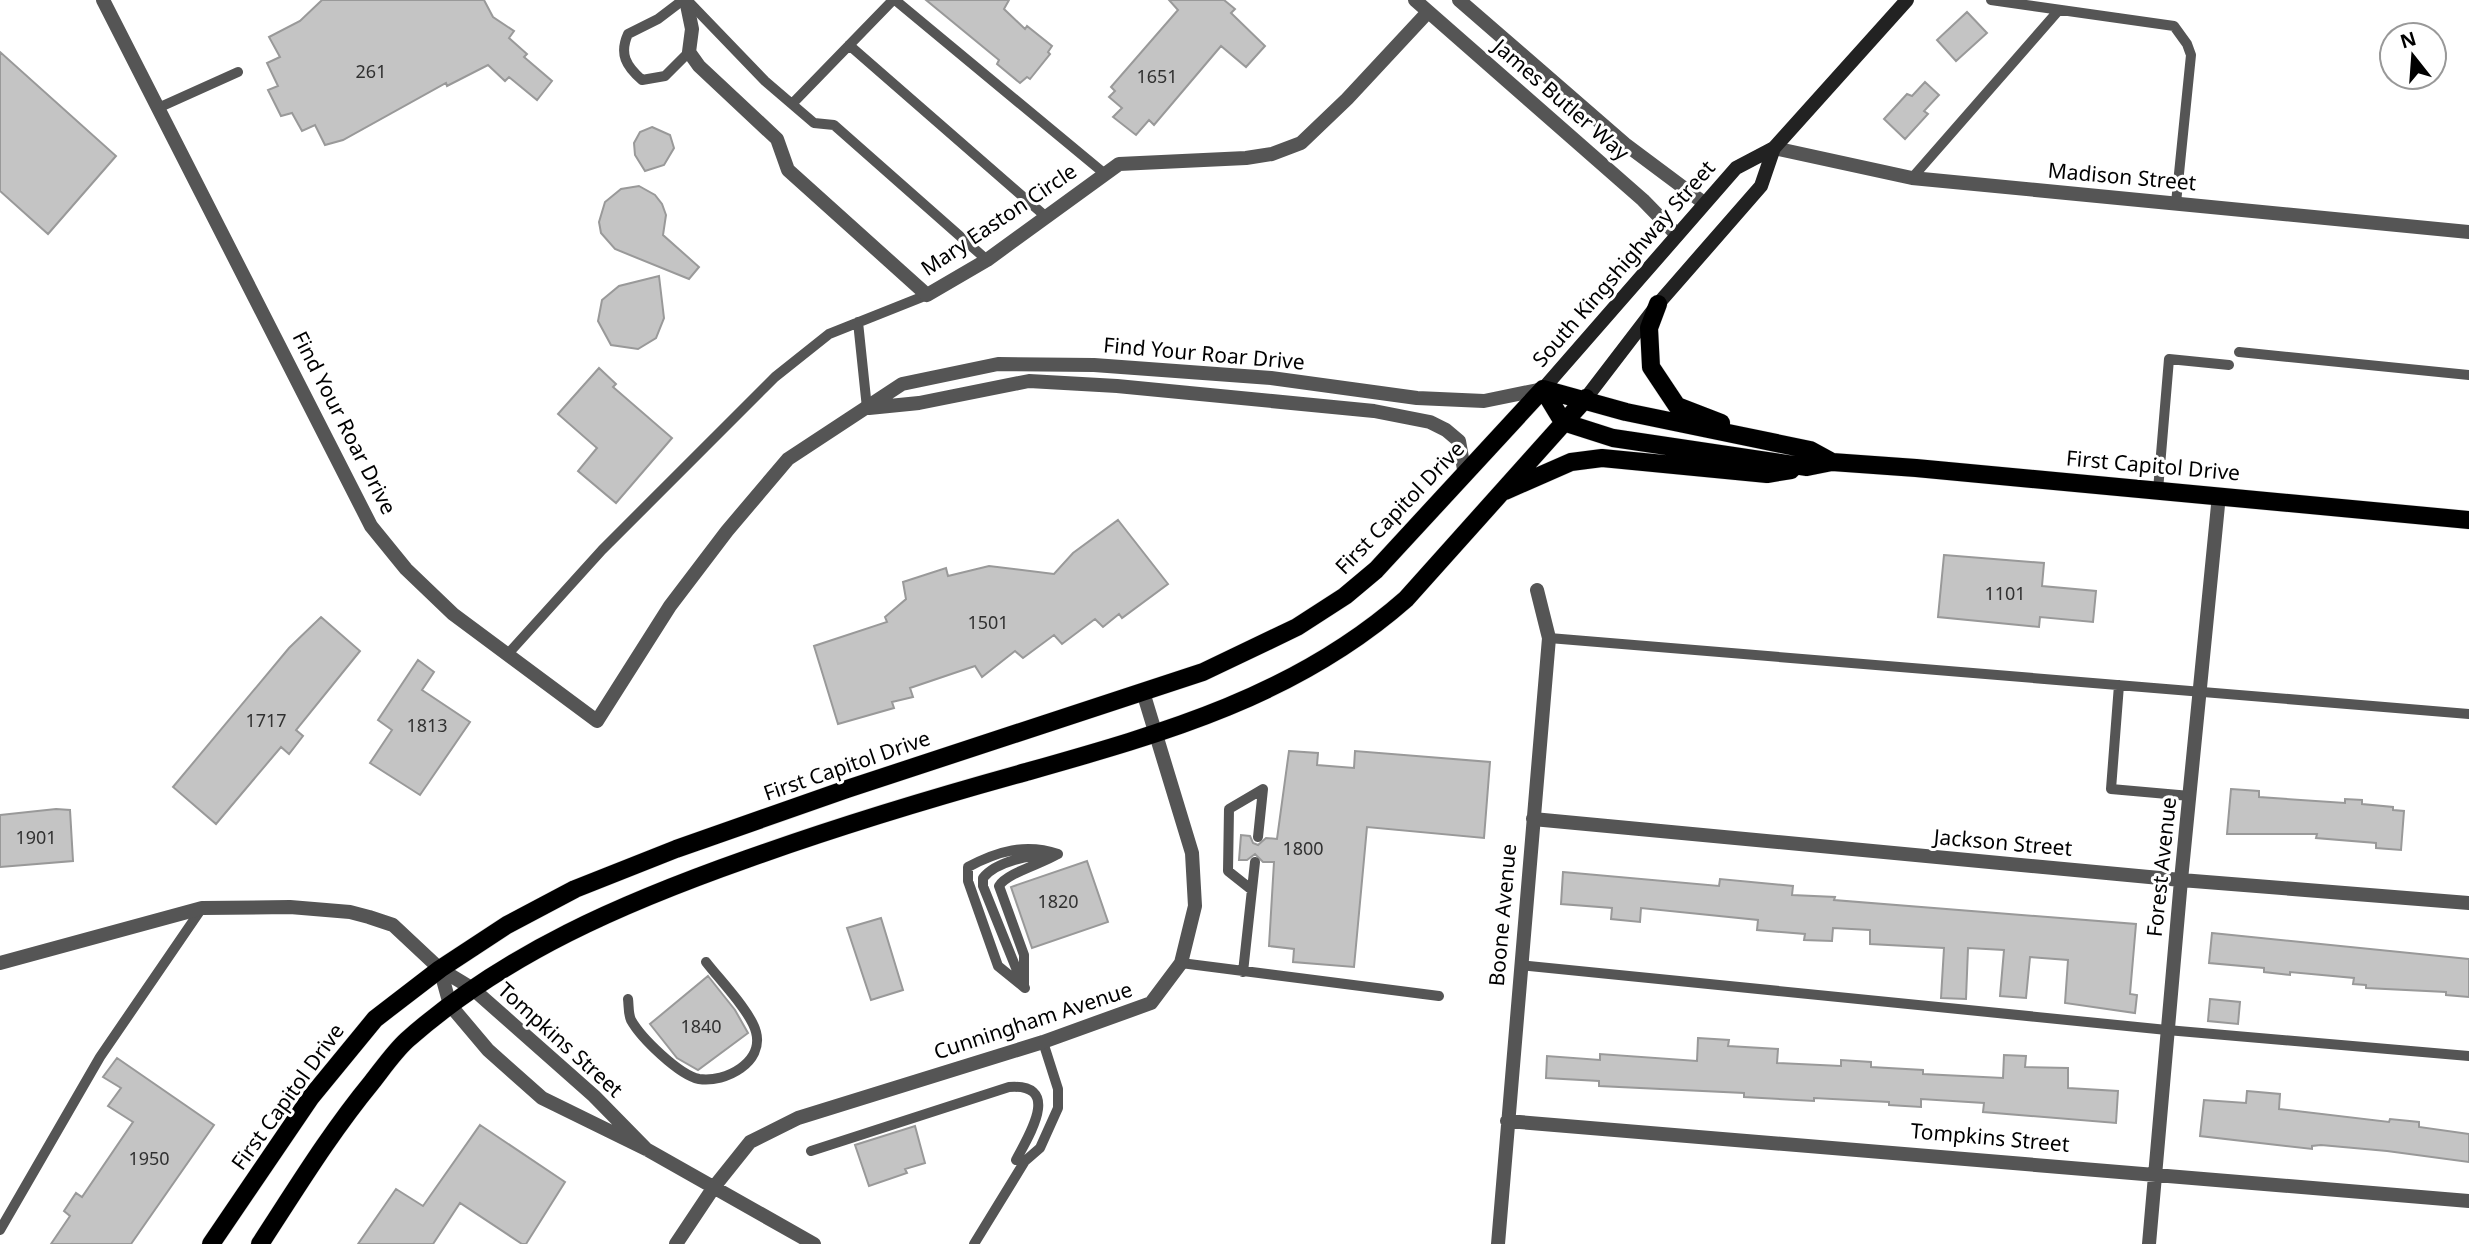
<svg xmlns="http://www.w3.org/2000/svg" width="2469" height="1244" viewBox="0 0 2469 1244" font-family="'Noto Sans',sans-serif">
<rect width="100%" height="100%" fill="#fff"/>
<path fill="#c4c4c4" stroke="#999" stroke-width="2" d="M322,0H484L493,17L514,31L509,38L527,54L524,57L552,81L537,100L509,77L505,81L488,65L447,86L446,83L343,140L325,145L315,125L302,131L292,113L281,116L268,90L278,86L267,63L280,57L269,37L300,21Z
M926,0H1009L1004,9L1025,29L1027,26L1052,46L1048,52L1050,54L1030,79L1027,77L1020,83L997,64L999,60Z
M1169,0H1224L1235,9L1231,13L1265,46L1246,67L1221,46L1154,125L1149,120L1136,135L1113,117L1122,108L1109,97L1115,91L1111,87L1178,10Z
M1967,12L1987,33L1956,61L1937,40Z
M0,52L116,156L48,234L0,191Z
M1925,82L1939,95L1924,111L1928,114L1905,139L1884,119L1907,94L1912,96Z
M652,127L670,135L674,148L664,165L645,171L635,155L634,143L640,132Z
M639,186L655,195L662,204L666,215L663,235L699,267L689,279L615,249L601,233L599,222L605,202L621,189Z
M659,276L664,318L656,338L638,349L611,345L598,321L602,300L619,286Z
M599,368L616,384L613,387L672,438L616,503L578,471L597,448L558,414Z
M1118,520L1168,584L1122,618L1119,614L1103,627L1095,619L1062,644L1054,635L1023,658L1015,651L982,677L975,666L910,688L913,697L892,702L894,708L838,724L814,646L887,622L885,617L906,599L903,582L946,568L948,576L989,566L1054,574L1073,553Z
M1944,555L2044,563L2042,586L2096,591L2093,622L2040,617L2039,627L1938,617Z
M321,617L360,651L296,730L303,736L289,754L281,747L216,824L173,787L289,648Z
M418,660L434,672L422,690L470,722L420,795L370,763L392,730L378,720Z
M1289,751L1318,753L1317,765L1354,768L1355,751L1490,762L1484,838L1367,827L1354,967L1293,962L1294,949L1269,946L1274,862H1263L1255,854L1247,860H1239L1241,835L1250,836L1253,843L1258,845L1266,838L1277,839Z
M2231,789L2259,791V797L2345,803V799L2362,800V804L2393,807V810L2404,811L2401,850L2376,848V843L2316,838L2317,834H2227Z
M56,809L70,810L73,861L0,867V815Z
M1087,861L1108,922L1032,948L1011,887Z
M1563,872L1719,886L1720,879L1793,886L1792,895L1835,897L1834,900L2136,924L2130,994L2137,995L2135,1013L2065,1003L2068,960L2030,957L2026,998L2000,996L2004,950L1968,948L1966,999L1941,998L1944,948L1870,944V930L1833,928L1832,941L1804,940L1805,934L1757,930L1758,920L1641,908L1640,922L1611,919L1612,908L1561,904Z
M881,918L903,990L871,1000L847,928Z
M2212,933L2469,959V997L2446,995V992L2366,988V985L2353,984L2354,978L2290,972V975L2264,972V968L2209,963Z
M708,976L735,1010L748,1033L698,1070L677,1058L650,1024Z
M2210,999L2240,1002L2238,1024L2208,1021Z
M1698,1038L1729,1040L1728,1046L1778,1049L1777,1063L1841,1066V1060L1871,1062V1067L1923,1070V1074L2003,1078L2004,1055L2026,1056L2025,1067L2068,1068V1088L2118,1091L2116,1123L1983,1112L1984,1103L1921,1099V1107L1889,1105V1102L1814,1098V1101L1744,1097V1093L1599,1086V1081L1546,1078L1547,1056L1600,1060V1054L1697,1061Z
M117,1058L214,1125L131,1244H51L70,1216L64,1211L76,1193L82,1197L133,1122L108,1106L121,1088L103,1077Z
M2247,1091L2280,1094L2279,1109L2389,1122L2390,1119L2419,1122V1127L2469,1134V1162L2387,1151L2321,1145L2312,1146V1149L2200,1136L2204,1100L2246,1103Z
M480,1125L565,1182L526,1244H522L460,1203L433,1244H358L396,1189L423,1206Z
M915,1126L925,1163L905,1169L907,1173L869,1186L855,1145Z"/>
<g fill="none" stroke-linecap="round" stroke-linejoin="round">
<g stroke="#dbdbdb" stroke-width="19">
<path id="primary" d="M1658,304L1649,328L1651,367L1677,406L1721,423
M1543,389L1563,422L1613,438L1807,467L1832,462L1916,468L2469,520
M1543,389L1626,412L1810,450L1832,462
M1505,491L1571,462L1602,458L1767,474L1791,470
M211,1244L311,1097L375,1019L440,969L507,925L575,889L676,849L847,789L1203,672L1297,627L1345,596L1376,570L1543,389
M260,1244C296,1189 330,1133 372,1082C383,1068 394,1052 407,1040C505,953 625,902 747,859C839,826 932,798 1026,772C1164,733 1296,696 1406,599L1586,398"/>
</g>
<path stroke="#555" stroke-width="10" d="M683,0L658,19L628,34C619,54 626,66 642,80L665,76L689,52
M687,0L765,81L814,123L834,125L987,260
M895,0L1105,174
M1991,0L2174,26L2187,44L2191,55L2176,203
M849,45L1044,215
M792,104L893,0
M158,108L238,72
M1912,178L2059,10
M858,322L867,408
M2239,352L2469,375
M2158,490L2169,359L2229,365
M1549,638L2469,714
M507,655L602,550L775,377L829,334L927,295
M2119,685L2111,789L2190,796
M1252,890L1228,871L1229,809L1263,789L1258,837
M1181,963L1439,996
M1520,965L2167,1030L2469,1056
M1243,972L1255,862
M1022,983L983,886V878C996,861 1031,855 1052,854
M1024,985V955L999,886C1007,873 1041,864 1056,855
M1025,988L998,966L968,881V867C998,851 1026,843 1058,854
M628,999C629,1006 628,1013 631,1020C641,1038 679,1075 699,1079C726,1083 764,1062 756,1032C751,1012 719,979 706,962
M811,1151L1009,1087C1063,1083 1028,1137 1016,1160
M0,1230L100,1057L202,908
M974,1244L1025,1161L1040,1148L1058,1108V1089L1043,1042"/>
<path stroke="#555" stroke-width="14" d="M103,0L371,526L406,569L453,614L597,721L670,606L727,531L788,459L902,384L998,364L1094,365L1271,378L1417,398L1484,401L1543,389
M686,0L692,29L689,52L699,66L777,139L788,170L927,295L987,260L1119,164L1246,158L1272,154L1301,143L1347,99L1428,12
M1415,0L1643,200L1677,235
M1459,0L1625,144L1704,203
M1774,148L1912,178L2469,232
M869,408L919,403L1029,381L1117,386L1374,411L1430,422L1446,430L1459,441L1465,475
M1533,819L2181,880L2469,903
M0,963L202,908L290,907L350,912L369,917L393,925L440,969L473,989L594,1096L646,1149
M440,969L450,1005L488,1050L542,1098L646,1149L814,1244
M1507,1121L2469,1201
M676,1244L714,1187L750,1142L798,1118L1043,1042L1151,1003L1181,963L1195,906L1192,853L1143,692
M1498,1244L1549,638L1537,590
M2149,1244L2181,880L2219,495"/>
<path stroke="#222" stroke-width="14" d="M1543,389L1736,168L1774,148L1907,0
M1586,398L1658,304L1761,186L1774,148"/>
<use href="#primary" stroke="#000" stroke-width="18"/>
</g>
<g text-anchor="middle" stroke-width="6" stroke-linejoin="round" paint-order="stroke">
<g font-size="18" fill="#313131">
<text x="371" y="78">261</text>
<text x="1157" y="83">1651</text>
<text x="2005" y="600">1101</text>
<text x="988" y="629">1501</text>
<text x="266" y="727">1717</text>
<text x="427" y="732">1813</text>
<text x="36" y="844">1901</text>
<text x="1303" y="855">1800</text>
<text x="1058" y="908">1820</text>
<text x="701" y="1033">1840</text>
<text x="149" y="1165">1950</text>
</g>
<g font-size="21" fill="#000" stroke="#fff">
<text transform="translate(1561 100) rotate(41)" y="7">James Butler Way</text>
<text transform="translate(2122 177) rotate(5)" y="7">Madison Street</text>
<text transform="translate(999 220) rotate(-34)" y="7">Mary Easton Circle</text>
<text transform="translate(1624 264) rotate(-49)" y="7">South Kingshighway Street</text>
<text transform="translate(1204 354) rotate(5)" y="7">Find Your Roar Drive</text>
<text transform="translate(344 423) rotate(63)" y="7">Find Your Roar Drive</text>
<text transform="translate(2153 466) rotate(5)" y="7">First Capitol Drive</text>
<text transform="translate(1400 508) rotate(-46)" y="7">First Capitol Drive</text>
<text transform="translate(847 766) rotate(-19)" y="7">First Capitol Drive</text>
<text transform="translate(2003 843) rotate(5)" y="7">Jackson Street</text>
<text transform="translate(2162 867) rotate(-84)" y="7">Forest Avenue</text>
<text transform="translate(1503 915) rotate(-85)" y="7">Boone Avenue</text>
<text transform="translate(1033 1021) rotate(-18)" y="7">Cunningham Avenue</text>
<text transform="translate(560 1040) rotate(42)" y="7">Tompkins Street</text>
<text transform="translate(288 1097) rotate(-54)" y="7">First Capitol Drive</text>
<text transform="translate(1990 1138) rotate(5)" y="7">Tompkins Street</text>
</g>
</g>
<g transform="translate(2413 56) rotate(343)"><circle r="33" fill="#ffffff" stroke="#999999" stroke-width="2"/>
<path d="M0-5L12 26L0 18L-12 26Z" fill="#000000"/>
<text y="-10" font-size="19" font-weight="bold" text-anchor="middle" fill="#000000">N</text>
</g>
</svg>
